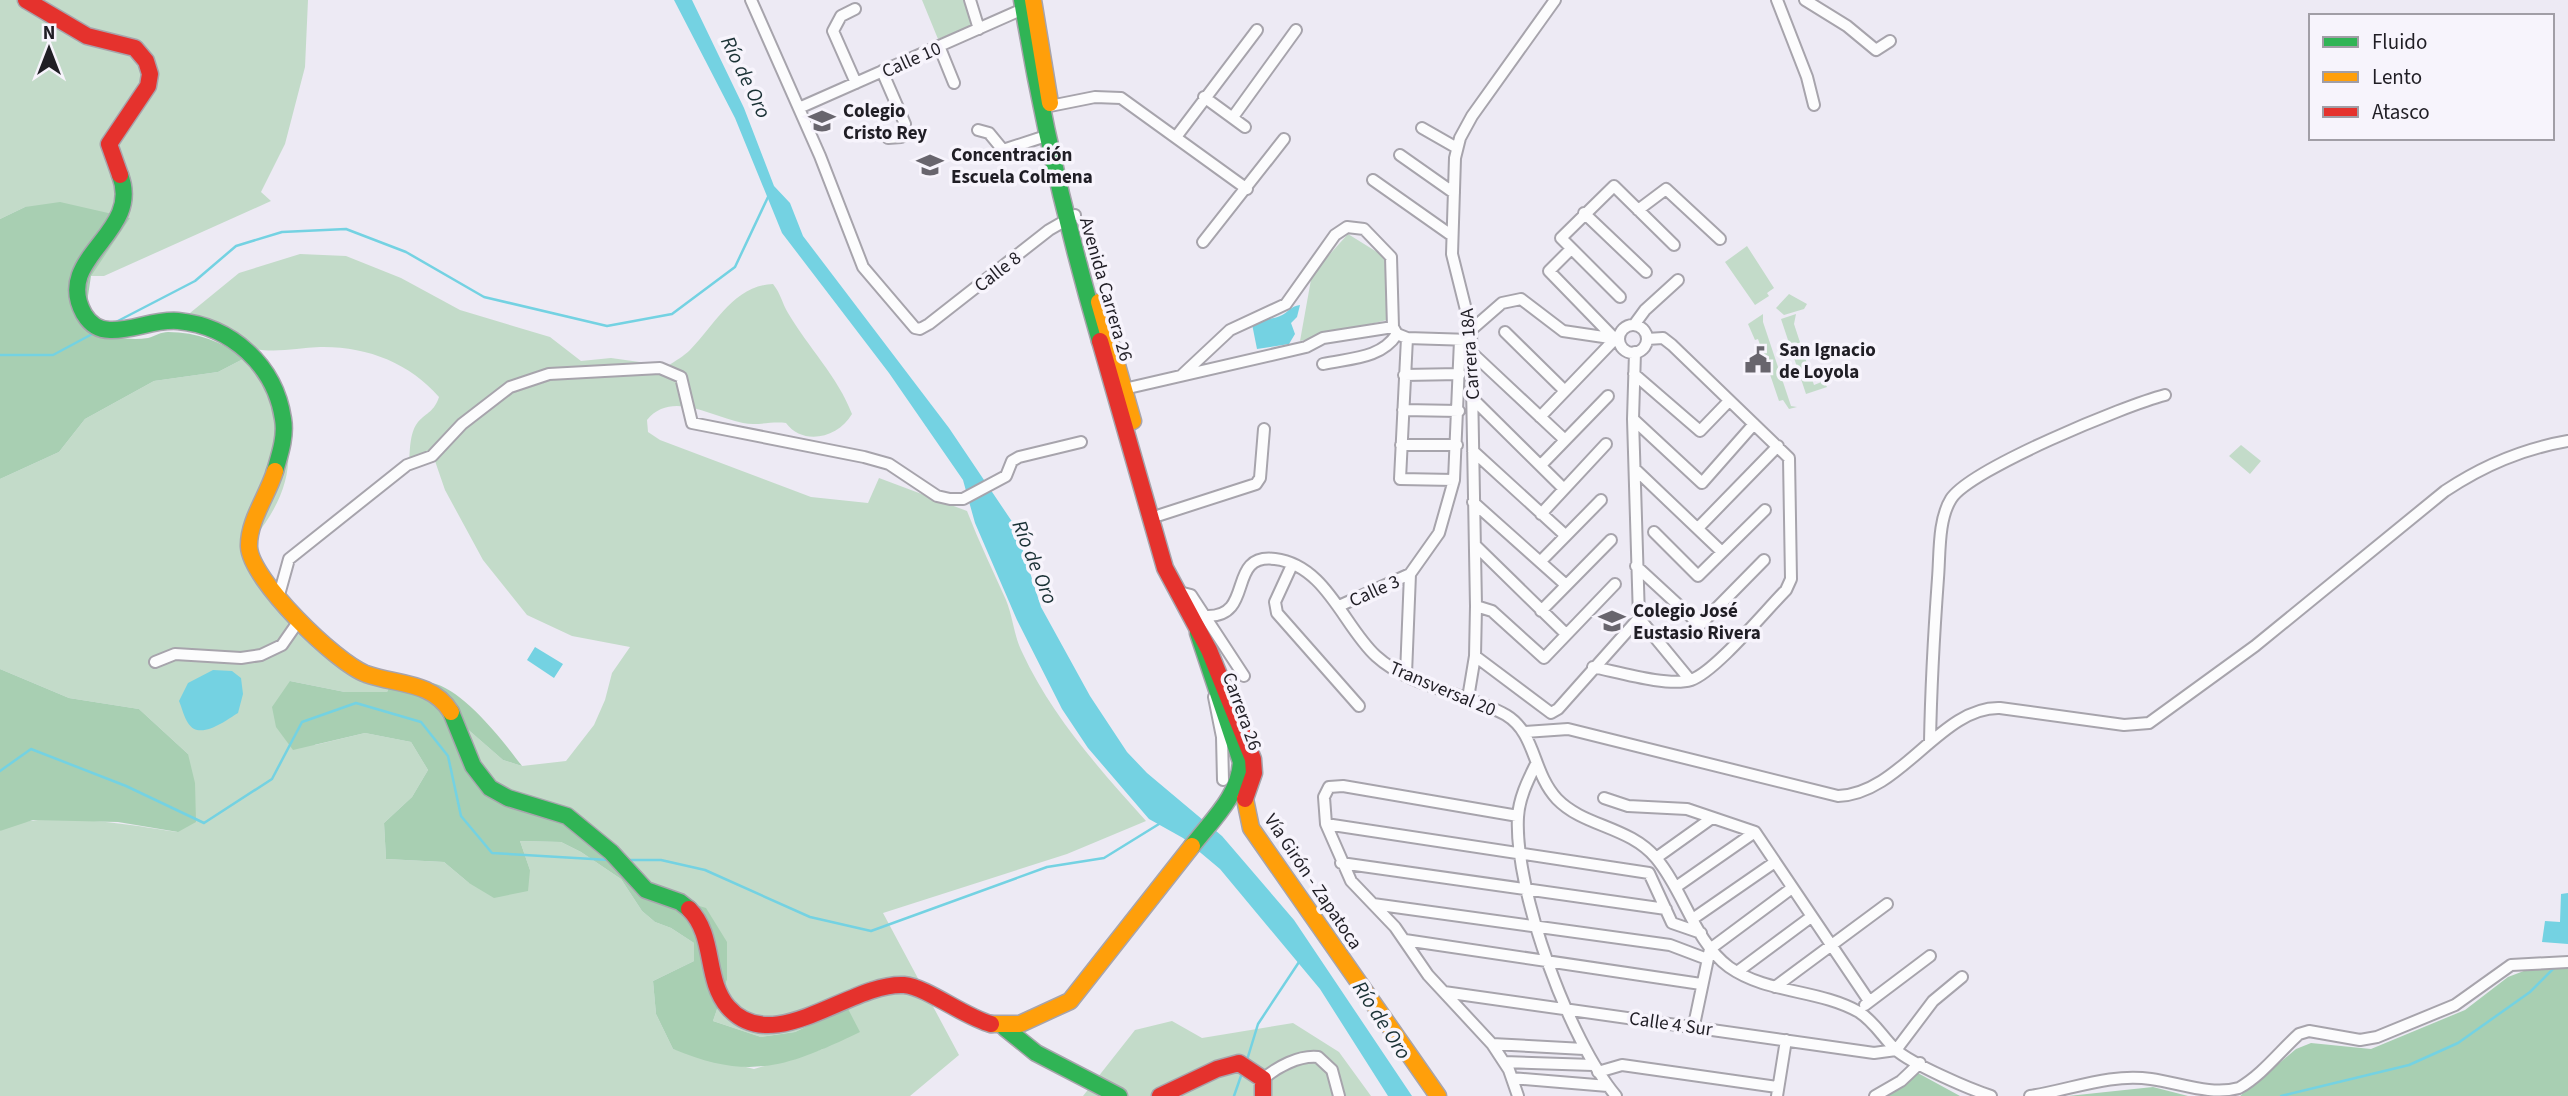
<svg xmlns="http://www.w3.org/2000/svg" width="2568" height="1096" viewBox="0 0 2568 1096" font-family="'Source Sans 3',sans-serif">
<rect width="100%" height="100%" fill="#edeaf4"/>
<path fill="#c3dbc9" d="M0,0H308L305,67L285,144L261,192L271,201L104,276H91L25,207L0,219Z
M922,0H963L973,26L938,39Z
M1348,234L1385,257L1387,320L1300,341L1312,274Z
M1747,246L1774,288L1767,293L1769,296L1755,305L1725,262Z
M300,254L346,256L401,278L460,310L550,337L581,361L611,358L668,366C675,361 684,356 690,350C716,324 733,286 773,284C781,294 782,303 788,313C808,347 838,377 852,414C838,438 803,446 786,423C771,421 757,426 743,423C711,417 672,390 647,420L648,432L660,440L811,497L868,503L879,478L967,511C979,542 993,571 1006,600C1013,617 1014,636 1022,652C1051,715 1100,770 1146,821L1067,854L883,913L959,1055L910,1096H0V831C31,807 139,826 177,832L188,754L139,709L69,698L0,669V479L59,452L85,419L154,381L218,372L245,358L271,372C294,444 301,482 250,543L251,557L334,650L393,679L387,692H345L290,681L315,745L365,733L411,742L428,770L412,797L384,823L386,859L444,862L469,883L530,870L520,841L561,842L581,852L621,879L642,911L655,922L671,928L694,943V961L653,981L656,1014L673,1049L754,1069L823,1049L847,1007L795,1032L761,1037L713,1021L727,980L659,894L494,791L455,718L503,760L522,766L566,761L594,725L605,700L612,673L630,647L572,636L527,615L483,560L445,490L435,461L409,466C410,453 409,433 418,422C427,412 434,412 439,397C410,363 366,346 320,347C298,348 277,353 255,349C238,347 206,323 190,313L239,273Z
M1789,294L1807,304L1804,309L1784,315L1776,308Z
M1763,314V322L1791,406L1797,407L1789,409L1783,400L1779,401L1758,339L1755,340L1748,324Z
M1796,314L1794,324L1814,385L1824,381L1827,387L1806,394L1781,319Z
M2241,445L2261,461L2250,474L2229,456Z
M1172,1021L1202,1038L1293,1023L1339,1052L1371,1096H1083L1135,1030Z"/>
<path fill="#a8cfb2" d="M60,202L130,218L91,276L86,309L99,334C115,337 131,341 148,338C155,336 161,332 168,332C197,332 222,342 245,358L218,372L154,381L85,419L59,452L0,479V219L25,207Z
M0,669L69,698L139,709L188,754L195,783L196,822L178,832L118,822L33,820L0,831Z
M393,679C406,681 424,680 436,684C467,694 503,741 522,766L503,760L456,719L494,791L546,802L637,867L659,894L706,908L727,942V980L713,1021L761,1037L795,1032L847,1007L860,1032C787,1067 750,1081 673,1049L656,1014L653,981L694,961V943L671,928L655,922L642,911L621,879L581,852L561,842L520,841L530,870L528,891L494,898L469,883L444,862L386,859L384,823L412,797L428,770L411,742L365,733L293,750L276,727L272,707L290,681L345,692H387Z
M2529,969H2568V1096H2240L2296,1049L2311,1043L2371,1049L2465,1010L2508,977Z
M1916,1072L1960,1096H1882Z
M2153,1087L2188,1096H2068Z"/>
<path fill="#74d2e2" d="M674,0H692L744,108L774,186L790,203L803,236L949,428L1015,526L1041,607L1090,696L1127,752L1147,773L1222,836L1294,920L1412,1096H1388L1320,989L1220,869L1183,838L1149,819L1088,748L1062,709L1017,620L975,523L963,480L889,373L782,233L735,118Z
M1300,305L1297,317L1291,323L1295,334L1289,344L1257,349L1252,324C1261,318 1271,320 1280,316C1288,313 1290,306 1300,305Z
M535,647L563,664L554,678L527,660Z
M213,670L232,671L241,678L243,694L238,713C225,721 199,741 188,723C184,717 182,708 179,701L188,683Z
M2568,893V944L2542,942L2545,921L2560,922L2561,894Z"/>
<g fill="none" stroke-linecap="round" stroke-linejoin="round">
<path stroke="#74d2e2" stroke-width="2.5" d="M114,323L195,281L236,246L282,232L346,229L406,252L484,297L607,326L672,314L735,267L768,197
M0,355H53L96,332
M0,771L31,749L126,786L204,823L272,779L302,722L356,703L421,722L448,756L461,816L492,853L609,860
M629,860H661L705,870L810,917L871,931L1047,867L1104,858L1159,824
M1247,1060L1258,1024L1299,962
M1234,1096L1242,1073
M2281,1096L2409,1065L2458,1043L2530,992L2556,966"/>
<g stroke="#a7a4ac" stroke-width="14">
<path id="street" d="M751,0L820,156L863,267L915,328L920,329L929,324L1049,230L1075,215
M970,0L979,29
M1777,0L1807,77L1814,105
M1805,0L1847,26L1876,50L1890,41
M855,9L841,16L833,31L856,83
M939,46L954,83
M882,71L905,124L901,137L888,138
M1204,97L1245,127
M1050,106L1095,97L1121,98L1247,189
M799,108L1023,9
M1233,117L1296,30
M1422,128L1457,148
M978,130L989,133L1003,150L1046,136
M1176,137L1257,30
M1400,155L1454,193
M1373,180L1451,235
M1638,210L1666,189L1720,239
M1584,213L1646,272
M1203,242L1284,139
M1620,297L1561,238L1614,186L1674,245
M1634,325L1645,310L1678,280
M1619 339a14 14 0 1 1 28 0a14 14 0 1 1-28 0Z
M1471,330L1502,303L1521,299L1563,331L1617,339
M1505,332L1565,391
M1407,338L1400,479L1454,480
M1471,352L1565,440
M1635,352L1633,419L1639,618L1690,680
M1323,364C1350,358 1381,359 1397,334
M1634,374L1700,431L1729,401
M1182,375L1230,330L1286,304L1335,235L1347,227L1364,229L1391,257L1393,327L1397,334L1407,338L1471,340
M1404,375L1460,374
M1124,389L1306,347L1323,338L1393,327
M1472,398L1564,489
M1403,410L1459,411
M1540,417L1615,339L1549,271L1571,249
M1633,419L1702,483L1754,424
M1401,445H1457
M1473,451L1565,535
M1541,465L1608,396
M1635,469L1722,552
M1473,502L1566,585
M1541,514L1606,444
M1160,515L1256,484L1260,478L1264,429
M1698,528L1778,446
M1654,532L1698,576L1765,510
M1476,546L1566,634
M1540,562L1601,500
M1292,565L1275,602L1277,613L1359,706
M1636,566L1700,625L1764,560
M1179,592L1191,595L1244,676
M279,595L289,559L407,465L432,456L462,424L510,387L549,374L660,368L681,377L692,423L864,457L889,464L937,496L950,499H963L1006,476L1012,461L1019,457L1081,442
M1339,606L1410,574
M1476,606L1492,611L1544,658L1615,584
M1541,611L1611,540
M1208,616C1255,616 1226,553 1275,559C1326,565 1344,627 1376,656C1411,688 1465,692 1506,715C1536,733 1532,772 1557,799C1584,827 1629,826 1656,858C1684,891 1694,941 1729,967C1767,994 1819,989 1859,1012C1875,1022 1883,1038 1896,1050C1912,1064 1969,1089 1991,1096
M1475,656L1551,713L1558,709L1639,618
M155,662L175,654L241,658L261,655L282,645L298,622
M1593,667C1618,672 1668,687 1691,680C1715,672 1766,610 1786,590L1791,579L1789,458L1672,345L1663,338L1647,339
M1406,674L1410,574L1439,533L1454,480L1460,340
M1214,697L1222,737L1223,780
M1468,698L1475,656L1476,606L1471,330L1452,254L1455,158L1460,138L1472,116L1555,0
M1525,732L1568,729L1838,796C1901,794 1941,706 2000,708L2124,725L2149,723L2255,646L2445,491C2484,465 2522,449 2568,441
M1930,742C1931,687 1934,633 1938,578C1940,553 1938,520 1951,499C1970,469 2126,405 2165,395
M1535,766C1527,782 1519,799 1518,817C1514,890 1569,1040 1616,1096
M1604,798L1628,806L1687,809L1755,832L1869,1001
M1518,816L1343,786L1329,787L1324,797L1326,824L1351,881L1395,927L1428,975L1492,1044L1509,1070L1518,1096
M1326,824L1649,873L1672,923L1701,933
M1656,858L1712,818
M1341,863L1666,909
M1676,887L1755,832
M1373,904L1670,945L1707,959
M1694,918L1775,862
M1405,940L1701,984
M1737,972L1811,917
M1775,987L1887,904
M1444,992L1874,1053L1896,1050
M1865,1005L1930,956
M1694,1025L1710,949L1792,888
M1492,1044L1584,1049
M1896,1050L1933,1001L1962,977
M1504,1062L1593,1065
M1598,1072L1622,1065L1777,1087
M1512,1078L1608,1086
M1263,1079C1277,1067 1299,1055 1318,1057L1332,1070L1339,1096
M1777,1096L1786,1040
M1875,1096L1901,1081L1920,1063
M2030,1096C2071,1090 2109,1073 2151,1079C2180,1083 2211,1096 2239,1088C2262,1075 2280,1051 2299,1034L2309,1031L2360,1040L2377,1037L2455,1005L2511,965L2568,962"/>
</g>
<g stroke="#a7a4ac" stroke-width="19">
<path id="fast" d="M1022,0C1041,116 1067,228 1100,341
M120,175C143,234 52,257 84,314C90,324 98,330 110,330C133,331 154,319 178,321C231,326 275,365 283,419C286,436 280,454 275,471
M451,712L473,766L490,788L508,798L567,816L611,852L646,890L680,902L689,909
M1192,846C1212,820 1239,796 1241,762L1198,633
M1005,1028L1036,1053L1119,1096"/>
</g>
<g stroke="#a7a4ac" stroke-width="19">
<path id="slow" d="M1033,0L1050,103
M1099,302L1133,421
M275,471C268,495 248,521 249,547C251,580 335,662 366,674C397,685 432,681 451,712
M1245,799L1251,828L1438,1096
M991,1024H1020L1070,1001L1192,846"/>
</g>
<g stroke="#a7a4ac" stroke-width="19">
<path id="jam" d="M26,0L87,36L135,48L146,61L150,74L148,86L109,144L120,175
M1100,341L1165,568L1209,650L1253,759L1254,773L1245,799
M689,909C716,936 704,979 728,1007C773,1059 851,982 904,985C927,987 964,1017 991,1024
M1160,1096L1217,1069L1239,1063L1263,1079V1096"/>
</g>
<use href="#street" stroke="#fcfcfd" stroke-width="10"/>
<use href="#fast" stroke="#30b455" stroke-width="16"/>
<use href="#slow" stroke="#ff9f0a" stroke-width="16"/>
<use href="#jam" stroke="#e5322d" stroke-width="16"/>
</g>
<defs>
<g id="school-bare" transform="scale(2.1)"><path d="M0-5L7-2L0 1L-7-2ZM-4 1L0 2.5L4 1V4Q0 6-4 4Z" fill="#68656d" stroke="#f7f4fc" stroke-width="2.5" paint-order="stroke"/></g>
<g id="civic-bare" transform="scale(2.1)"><path d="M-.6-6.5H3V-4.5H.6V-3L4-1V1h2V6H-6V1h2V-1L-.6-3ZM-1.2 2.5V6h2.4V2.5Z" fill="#68656d" stroke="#f7f4fc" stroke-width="2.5" paint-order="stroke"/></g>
</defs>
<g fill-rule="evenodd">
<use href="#school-bare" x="822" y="121"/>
<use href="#school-bare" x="930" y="165"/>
<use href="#civic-bare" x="1758" y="360"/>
<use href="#school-bare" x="1612" y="621"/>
</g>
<g text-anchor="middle" stroke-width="7" stroke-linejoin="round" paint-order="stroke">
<g font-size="19" fill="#201e25" stroke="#f7f4fc">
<text transform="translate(911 59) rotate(-24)" y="7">Calle 10</text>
<text transform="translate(997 271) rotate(-38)" y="7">Calle 8</text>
<text transform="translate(1107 289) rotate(74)" y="7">Avenida Carrera 26</text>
<text transform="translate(1469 354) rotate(-94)" y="7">Carrera 18A</text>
<text transform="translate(1374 590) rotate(-24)" y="7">Calle 3</text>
<text transform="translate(1443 688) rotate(23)" y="7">Transversal 20</text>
<text transform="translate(1243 711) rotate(70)" y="7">Carrera 26</text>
<text transform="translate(1314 881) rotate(56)" y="7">Vía Girón - Zapatoca</text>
<text transform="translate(1671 1023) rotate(8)" y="7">Calle 4 Sur</text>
</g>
<g font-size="19" font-weight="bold" fill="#201e25" stroke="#f7f4fc" text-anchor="start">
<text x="843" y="117">Colegio<tspan x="843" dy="22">Cristo Rey</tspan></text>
<text x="951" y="161">Concentración<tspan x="951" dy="22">Escuela Colmena</tspan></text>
<text x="1779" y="356">San Ignacio<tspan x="1779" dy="22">de Loyola</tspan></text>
<text x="1633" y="617">Colegio José<tspan x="1633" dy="22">Eustasio Rivera</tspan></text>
</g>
<g font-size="21" font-style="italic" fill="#1a3135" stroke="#f7f4fc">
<text transform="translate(746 77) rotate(64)" y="7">Río de Oro</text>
<text transform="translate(1035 562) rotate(68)" y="7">Río de Oro</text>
<text transform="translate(1382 1020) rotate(57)" y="7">Río de Oro</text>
</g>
</g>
<rect x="2309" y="14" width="245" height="126" fill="#f7f4fc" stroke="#a19ea6" stroke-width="2"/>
<rect x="2323" y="37" width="35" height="10" fill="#30b455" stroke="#a19ea6" stroke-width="2"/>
<text x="2372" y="49" font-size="21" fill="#201e25">Fluido</text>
<rect x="2323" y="72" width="35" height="10" fill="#ff9f0a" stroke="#a19ea6" stroke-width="2"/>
<text x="2372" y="84" font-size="21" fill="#201e25">Lento</text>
<rect x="2323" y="107" width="35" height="10" fill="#e5322d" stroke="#a19ea6" stroke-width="2"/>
<text x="2372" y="119" font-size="21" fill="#201e25">Atasco</text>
<g transform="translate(49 49)" stroke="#f7f4fc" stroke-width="5" paint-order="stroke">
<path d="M0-5L12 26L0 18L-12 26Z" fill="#201e25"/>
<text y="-10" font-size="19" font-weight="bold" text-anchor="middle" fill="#201e25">N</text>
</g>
</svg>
